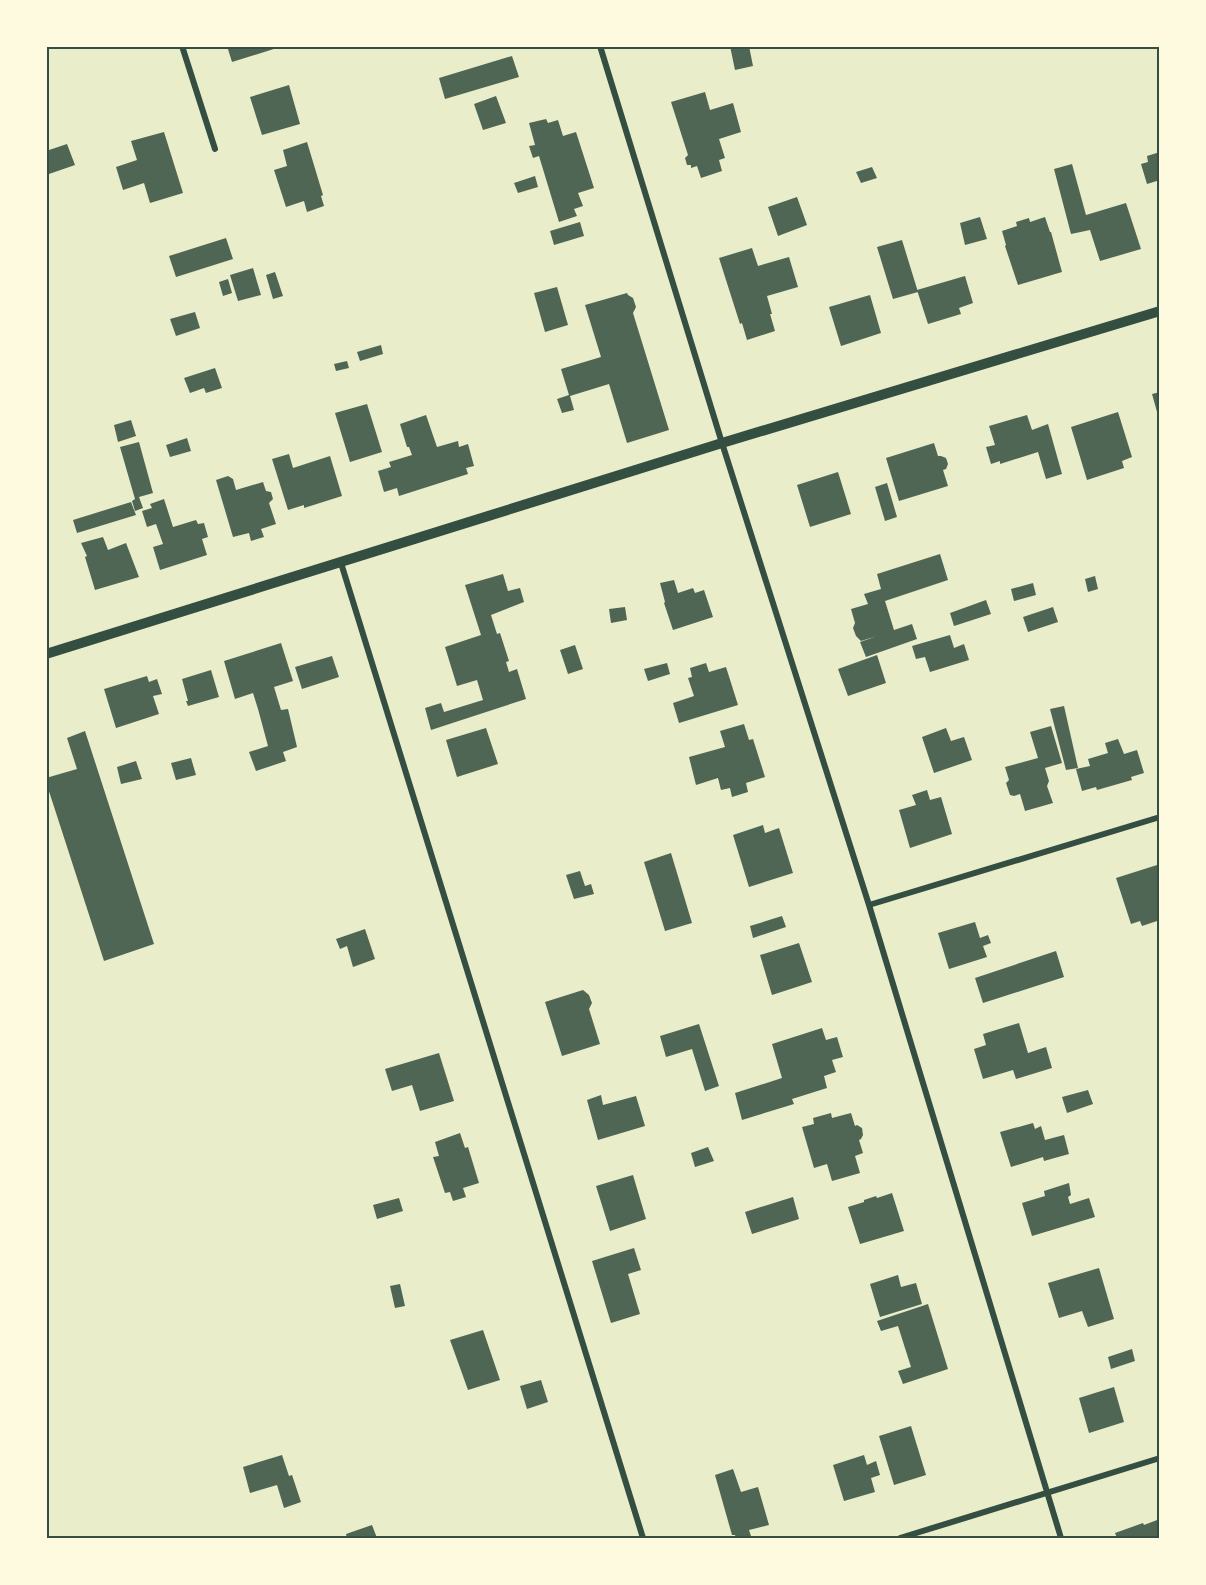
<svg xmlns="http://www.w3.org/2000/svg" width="1206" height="1585" viewBox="0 0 1206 1585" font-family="Montserrat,sans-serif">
<rect width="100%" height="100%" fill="#e9edc9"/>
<path fill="#4f6655" d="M227,46H280V47L232,62Z
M730,46H749L753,66L735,70Z
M512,56L519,77L445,99L439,78Z
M289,85L300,124L262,135L250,97Z
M705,92L710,110L733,103L741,132L719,139L725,158L719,160L722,171L701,178L697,166L691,168V165H687L685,158L688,155L671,102Z
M496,96L506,123L483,130L474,104Z
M546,119L548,123L558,120L563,136L576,132L594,188L578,193L583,206L574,209L577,216L559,222L539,156L533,158L529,146L535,145L529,123Z
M164,132L183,193L150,203L144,183L123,190L116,167L137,160L131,141Z
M307,142L323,195L321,196L324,206L307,212L304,201L286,207L274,170L287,166L283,150Z
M67,144L75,165L49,174L46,166V151Z
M1160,152V180L1147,184L1141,164L1148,162L1147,156Z
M1072,164L1086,215L1126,203L1141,249L1100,261L1090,230L1071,234L1054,169Z
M872,167L877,178L861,183L856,172Z
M535,176L538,187L518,193L514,183Z
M797,197L807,225L778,236L768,207Z
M980,217L987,239L965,245L960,223Z
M1045,217L1050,232H1051L1062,272L1018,285L1005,246L1006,245L1002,231L1017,226L1016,222L1029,218L1030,222Z
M580,222L584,236L554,245L550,231Z
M226,238L233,259L176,277L169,256Z
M902,240L918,292L893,299L877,247Z
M752,248L758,266L789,257L798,287L767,296L772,314H770L775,331L747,340L742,323L740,324L719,258Z
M253,268L261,295L238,301L230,275Z
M275,272L283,296L273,299L266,275Z
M965,276L973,303L959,308L961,314L928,324L917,290Z
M228,279L232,293L223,296L219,282Z
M557,287L568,325L545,332L534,293Z
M627,293L628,295L633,298L636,307L633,313L669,430L627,443L609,384L570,396L574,410L562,413L557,399L569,395L561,369L601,357L585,305Z
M870,295L881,333L841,346L829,307Z
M195,312L200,328L176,336L170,319Z
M381,345L383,354L360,361L357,352Z
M347,361L349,368L336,371L334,364Z
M215,368L222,388L206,393L204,388L190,393L184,378Z
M1160,392V419H1159L1152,394Z
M367,404L382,452L350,462L335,413Z
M1118,412L1132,457L1122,461L1124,468L1087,480L1071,427Z
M426,415L437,447L458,441L459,447L468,444L474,466L466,468L468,474L399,496L397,488L384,492L378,471L391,467L389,462L412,455L409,447H407L400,424Z
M1027,415L1032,430L1048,424L1062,474L1046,479L1038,452L1000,464V461L991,464L986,447L995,445L989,426Z
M131,420L136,436L118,442L114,425Z
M187,438L191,451L170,457L166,445Z
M139,442L153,493L139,497L143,508L135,511L132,501L135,499L120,447Z
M934,443L938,456H941L946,458L948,464L946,469L943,470L948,486L899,501L886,458Z
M289,454L293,468L330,456L342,496L304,508V505L288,510L272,459Z
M838,472L851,514L810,527L797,485Z
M228,476L233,479L236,490L263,482L266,491L271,492L273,499L269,503L276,524L261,529L264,537L251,541L249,533L233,537L216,480Z
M887,483L897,517L885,521L875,487Z
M164,499L173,527L196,520L198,524L204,523L208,537L202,539L207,555L160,570L153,547L163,544L156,524L147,527L142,511L152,508L150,504Z
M131,502L136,515L77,533L73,520Z
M103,537L108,550L126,543L139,577L95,590L85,557L87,556L81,543Z
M940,554L948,580L885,601L894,630L912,624L917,639L866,657L860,642L877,636L861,641L856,636L853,628L855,623L851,609L868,604L864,594L881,589L877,574Z
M503,574L508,591L520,588L524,602L491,615L497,634L500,633L509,661L506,662L509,672L517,669L526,699L431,730L425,708L441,703L444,712L483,700L477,680L457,686L445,647L481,635L465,585Z
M1095,576L1098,589L1088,592L1085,579Z
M674,580L678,593L693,588L695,593L704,590L713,617L673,630L664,603L665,602L660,583Z
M1033,583L1036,595L1014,601L1011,589Z
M986,600L991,614L954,626L950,613Z
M625,607L627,620L611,623L609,609Z
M1053,607L1058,622L1028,632L1023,617Z
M950,635L954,648L964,644L969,660L930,672L925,657L916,659L912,646Z
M281,643L293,681L274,687L281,710L288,709L297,747L283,752L286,761L256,771L249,752L268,746L258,709L253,693L235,699L224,661Z
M575,645L583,669L568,674L560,650Z
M877,655L886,683L848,696L838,669Z
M332,656L339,677L302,689L295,667Z
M667,663L670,674L648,681L644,669Z
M706,663L709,672L726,667L738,705L679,723L673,703L694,696L688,678L692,677L690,668Z
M211,670L219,697L188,706L186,701H188L182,679Z
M147,676L149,682L157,679L162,694L153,696L159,714L116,728L104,689Z
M1064,706L1078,768L1066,770L1050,709Z
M744,724L749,740L753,739L765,777L746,783L748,792L732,797L730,788L721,790L718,778L696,785L689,757L725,747L720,731Z
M1051,726L1062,763L1045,768L1049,781L1047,786L1053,803L1025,811L1020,794L1014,796L1010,795L1006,783L1009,780L1005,767L1038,758L1030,732Z
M486,728L498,764L457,777L446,740Z
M946,728L951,741L964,737L972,760L934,773L922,737Z
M85,731L154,944L104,961L46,782V778L77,769L67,738Z
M1118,739L1124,754L1137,750L1144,773L1131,777L1132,780L1097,790L1096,787L1082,791L1076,769L1090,766L1088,759L1108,753L1105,743Z
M191,758L196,775L176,780L171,763Z
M136,761L142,779L121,784L117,767Z
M927,790L930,800L941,797L952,834L910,848L899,810L916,805L912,795Z
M763,825L765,833L779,828L793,873L749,887L733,835Z
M671,853L692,923L665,931L644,862Z
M1157,865L1160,873V920L1142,926L1140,921L1131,924L1116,878Z
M580,871L585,886L591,884L594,894L574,899L566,875Z
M782,916L786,927L753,938L750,926Z
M975,922L980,938L988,935L991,943L983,946L987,957L949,969L938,933Z
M365,929L375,959L353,967L347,946L340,949L336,939Z
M799,943L812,982L772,995L760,955Z
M1056,951L1064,977L983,1003L975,978Z
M583,990L589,995L592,1003L589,1009L600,1044L562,1056L545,1002Z
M1019,1023L1028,1053L1046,1047L1052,1068L1016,1079L1013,1070L983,1079L974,1049L986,1045L983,1034Z
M699,1024L719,1086L705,1091L692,1049L666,1057L660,1036Z
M822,1028L826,1040L837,1037L843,1057L832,1060L836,1072L824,1076L827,1088L792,1099L794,1104L742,1120L735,1093L782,1078L772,1044Z
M439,1053L454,1101L420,1111L412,1085L392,1091L385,1069Z
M1088,1090L1093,1104L1067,1113L1062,1097Z
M601,1095L603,1105L636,1096L645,1126L598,1140L587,1100Z
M831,1113L832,1118L851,1113L855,1126L857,1125L862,1128L863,1135L861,1139L859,1140L863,1153L855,1156L860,1173L832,1181L827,1164L814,1168L802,1127L814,1124L813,1118Z
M1033,1123L1035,1129L1041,1126L1045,1140L1064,1135L1069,1154L1044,1161L1043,1157L1011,1167L1000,1132Z
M460,1133L465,1148L468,1147L479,1183L463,1188L466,1197L453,1201L450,1192L445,1193L433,1157L439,1156L435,1142Z
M708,1147L714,1161L695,1167L691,1153Z
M633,1175L646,1219L610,1231L596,1186Z
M1069,1183L1071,1195L1068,1197L1070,1204L1089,1198L1095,1217L1032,1236L1022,1203L1045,1196L1044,1191Z
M892,1193L904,1231L860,1244L848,1207L864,1202V1200L876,1196L877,1198Z
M793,1197L799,1219L752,1234L745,1212Z
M399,1198L403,1211L377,1219L373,1205Z
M634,1248L641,1270L628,1274L640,1314L611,1323L592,1261Z
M1099,1268L1114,1319L1088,1327L1082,1311L1059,1318L1048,1283Z
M898,1275L901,1287L916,1283L922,1304L880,1317L870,1284Z
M400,1284L405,1306L395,1308L390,1286Z
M928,1304L948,1369L903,1384L898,1371L911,1367L898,1326L881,1331L877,1321Z
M483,1330L500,1380L468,1390L450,1340Z
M1132,1349L1135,1361L1111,1369L1108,1357Z
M541,1380L548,1402L527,1409L520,1386Z
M1114,1387L1124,1422L1089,1433L1079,1398Z
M911,1426L926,1475L894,1485L879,1436Z
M282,1455L289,1476L292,1475L301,1502L284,1508L277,1485L250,1493L243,1467Z
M864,1455L867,1465L876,1461L880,1475L871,1478L875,1492L844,1501L833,1465Z
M733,1469L741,1492L758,1487L769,1525L749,1530L751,1536L742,1538H736L735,1535H732L715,1475Z
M1157,1520L1160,1528V1538H1117L1115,1533L1143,1523L1144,1525Z
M372,1525L377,1538H347L346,1534Z"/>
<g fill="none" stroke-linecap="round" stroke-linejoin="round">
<path stroke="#344e41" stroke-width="6" d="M182,46L215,149
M600,46L722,443L869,905L1061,1538
M341,563L643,1538
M869,905L1160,817
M900,1538L1160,1458"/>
<path stroke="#344e41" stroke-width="10" d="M46,654L722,443L1160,311"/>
</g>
<rect width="1206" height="1585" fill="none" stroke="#fefae0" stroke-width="96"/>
<rect x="48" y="48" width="1110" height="1489" fill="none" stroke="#344e41" stroke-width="2"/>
</svg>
